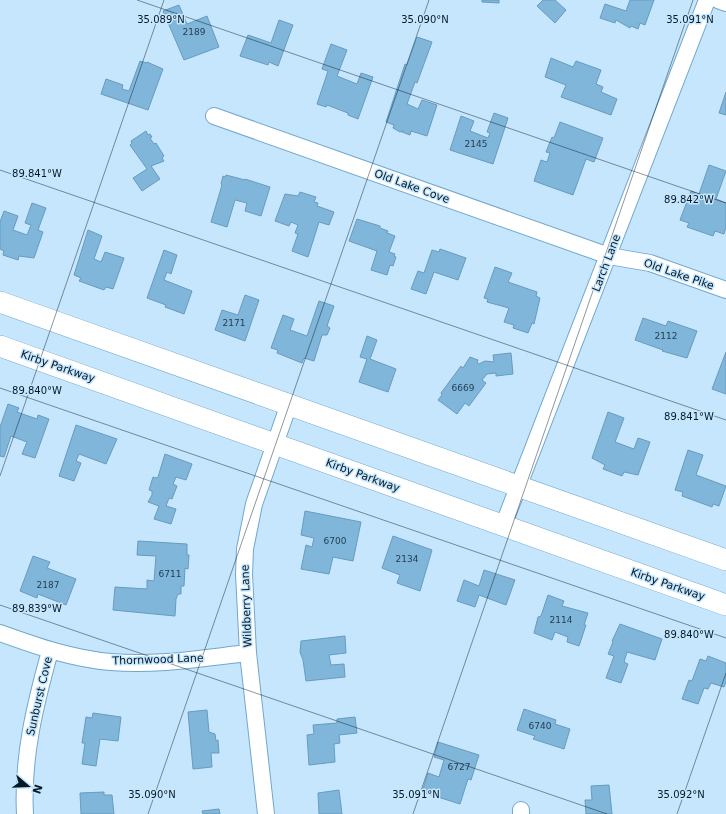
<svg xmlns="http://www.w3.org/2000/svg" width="726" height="814" viewBox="0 0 726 814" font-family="'DejaVu Sans',sans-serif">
<rect width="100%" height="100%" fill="#c6e6fd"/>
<path fill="#80b6da" stroke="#679bbf" d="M482,0H499V3L482,2Z
M543,0H555L566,10L555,23L537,6Z
M630,0H654L645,25L640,23L638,29L631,26L630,28L616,20L615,23L600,18L605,4L626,11Z
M179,5L187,24L207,16L219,47L184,60L163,11Z
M279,20L293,25L278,66L269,62L268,65L240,56L248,35L271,43Z
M417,37L432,42L417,83L415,82L407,104L418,109L422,100L437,105L427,136L411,131L410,135L402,132L403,131L400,132L393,128L394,125L386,122L405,64L407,65Z
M331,44L347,50L337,76L357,84L361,73L373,77L358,119L348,115V113L327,105L326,107L317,104L328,71L322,69Z
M551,58L573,67L576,61L601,70L596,84L603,87L601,92L617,99L611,115L561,97L566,85L545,77Z
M140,61L147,63V62L163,69L148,110L101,94L106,79L123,85L122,89L129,91Z
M726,92V115L719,113Z
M494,113L508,118L493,164L450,150L461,116L474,121L470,131L488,138L490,133L487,132Z
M560,122L603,138L594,162L586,159L573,195L534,181L541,160L547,162L550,153L546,152L552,137L554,138Z
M146,131L148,135L150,134L152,137L150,138L154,144L156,143L164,156L162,158L164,161L151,166L160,179L142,191L133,178L147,169L130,145L132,143L131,141Z
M709,165L726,171L716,199L726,203V227L724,234L715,231L713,236L687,227L689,223L680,220L691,191L699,194Z
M226,175L245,180V179L270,187L261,216L245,211L247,203L235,200L227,227L211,222L222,185L221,184L223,176L225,177Z
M300,192L316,197L314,202L318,203L317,206L334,212L329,225L319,222L308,257L292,251L298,234L295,233L298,225L291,222L289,226L275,221L285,194L298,196Z
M32,203L46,208L38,230L43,232L34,258L19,256L18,260L3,255L4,251L0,249V222L4,211L18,216L13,230L27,235L31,225L25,223Z
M357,219L380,226V228L388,231L387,233L395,236L389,252L395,254L394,256L396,257L393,266L390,265L387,275L371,270L377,251L349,241Z
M88,230L102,236L94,259L101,262L105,252L124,258L113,289L106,287L104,290L79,281L81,278L74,275Z
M440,249L466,258L458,280L434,272L426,294L411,289L418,271L424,273L432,250L439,252Z
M164,250L177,255L171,274L167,272L164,280L192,291L184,314L165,307L166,305L147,298Z
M495,267L512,273L508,282L537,292L536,296L540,298L534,324L532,323L528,333L513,328L514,325L504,322L509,308L487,302L488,299L484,298Z
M245,295L259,300L245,341L215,330L222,310L238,315Z
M319,301L334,306L327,326L330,328L327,335H322L314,361L304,358L302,363L277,353L278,350L271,348L283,315L294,319L290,330L307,336Z
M643,318L666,326L668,321L697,331L687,358L662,351L663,350L635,340Z
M367,336L377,340L370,359L396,369L388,392L359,382L367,359L360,357Z
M726,352V394L712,389Z
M511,353L513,374L496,376V373L487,374L482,380L486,383L469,406L465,403L457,414L438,400L442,395L441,393L461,366L463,368L470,357L478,360L477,362L479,364L485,361L494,362L493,355Z
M8,404L19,408L17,412L37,419L38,415L49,419L35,458L22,454L27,442L11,436L4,457L0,456V427Z
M608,412L624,418L615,442L634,449L638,438L650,442L638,475L624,472L622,476L603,469L605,465L592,458Z
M76,425L117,439L106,464L79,454L76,461L81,463L74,481L59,476Z
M688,450L703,455L696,475L726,486L719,506L713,504L712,507L682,496L683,492L675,490Z
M165,454L192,464L186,480L176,477L173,484L177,486L172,499L169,498L166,506L176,509L171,524L154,519L159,506L148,502L152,495V491L149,490L153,477L156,478L158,477Z
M305,511L361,522L353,561L333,557L329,574L301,569L306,545L312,547L314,538L301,535Z
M393,536L432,550L420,591L397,583L400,575L382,568Z
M138,541L187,544V555H189L188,569L185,568L184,586H181V594H178L176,599L175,616L113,610L115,587L147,589V580L154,581L156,556L137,555Z
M33,556L50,562L47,568L76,579L66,605L38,594L37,598L20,591Z
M484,570L515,580L506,605L479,595L475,607L457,601L464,580L479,586Z
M548,595L564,601L562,606L588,613L584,625H586L579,646L567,642L568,637L555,632L552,640L534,633L538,617L541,616Z
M620,624L662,639L655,660L627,652L624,662L628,664L621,683L606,678L614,656L608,654L613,642L612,641Z
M345,636L346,653L329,655L331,665L344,664L345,677L306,681L303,660L300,652L301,641Z
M708,656L726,663V682L724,687L711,683L708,689L704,688L698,704L682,699L689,680L692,681L700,659L706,661Z
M524,709L556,720L555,724L570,729L564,749L533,739L535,736L517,730Z
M207,710L209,732L215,734L216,741L218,740L219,753H211L212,767L193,769L188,712Z
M93,713L121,717L118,741L100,739L96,766L82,764L85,743H82L86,717L92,718Z
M355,717L357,733L339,735L340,743L334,744L335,762L309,765L307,735L314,734L313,725L337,723V719Z
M438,742L479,755L471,780L468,779L460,804L422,792L428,773L439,777L444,760L434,757Z
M609,785L612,814H586L585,800H592L591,786Z
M339,790L342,814H319L318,793Z
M104,792V795H112L114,814H81L80,793Z
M219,809L220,814H203L202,811Z"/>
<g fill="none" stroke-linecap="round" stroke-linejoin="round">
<g stroke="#72a7cb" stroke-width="18">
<path id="minor" d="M718,0L726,3
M214,116L609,256L650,263L726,290
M503,526L707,0
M0,633C36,646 73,659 111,662C156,666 203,658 248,653
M25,814C22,758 35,705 50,651
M266,814L248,653L244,574L245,549L254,504L289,404
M521,814V810"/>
</g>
<g stroke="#72a7cb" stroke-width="22">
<path id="major" d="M0,302L726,560
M0,346L726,605"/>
</g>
<use href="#minor" stroke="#fff" stroke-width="16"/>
<use href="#major" stroke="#fff" stroke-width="21"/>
</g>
<path fill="none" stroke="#041926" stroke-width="1" stroke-opacity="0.45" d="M137,0L726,203M0,170L726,420M0,388L726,638M0,476L164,0M0,605L607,814M148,814L429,0M413,814L693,0M677,814L726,673"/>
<g text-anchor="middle" stroke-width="3" stroke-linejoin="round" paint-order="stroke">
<g font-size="9" fill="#234053">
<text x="194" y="35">2189</text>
<text x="476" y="147">2145</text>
<text x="234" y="326">2171</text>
<text x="666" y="339">2112</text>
<text x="463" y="391">6669</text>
<text x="335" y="544">6700</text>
<text x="407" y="562">2134</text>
<text x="170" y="577">6711</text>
<text x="48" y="588">2187</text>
<text x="561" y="623">2114</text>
<text x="540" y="729">6740</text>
<text x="459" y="770">6727</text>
</g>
<g font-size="11" fill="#041926" stroke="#c6e6fd">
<text transform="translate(412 186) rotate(20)" y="4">Old Lake Cove</text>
<text transform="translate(606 263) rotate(-69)" y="4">Larch Lane</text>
<text transform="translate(679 274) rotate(19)" y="4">Old Lake Pike</text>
<text transform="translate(58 366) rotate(19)" y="4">Kirby Parkway</text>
<text transform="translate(363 475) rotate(20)" y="4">Kirby Parkway</text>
<text transform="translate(668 584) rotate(19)" y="4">Kirby Parkway</text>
<text transform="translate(246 606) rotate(-92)" y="4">Wildberry Lane</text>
<text transform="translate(158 659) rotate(-2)" y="4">Thornwood Lane</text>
<text transform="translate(39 696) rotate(-77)" y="4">Sunburst Cove</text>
</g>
</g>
<g font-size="10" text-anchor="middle" fill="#041926" stroke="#c6e6fd" stroke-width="3" stroke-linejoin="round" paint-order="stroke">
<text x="425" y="23">35.090°N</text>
<text x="161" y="23">35.089°N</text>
<text x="690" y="23">35.091°N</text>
<text x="37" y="177">89.841°W</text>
<text x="689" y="203">89.842°W</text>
<text x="37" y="394">89.840°W</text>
<text x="689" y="420">89.841°W</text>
<text x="37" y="612">89.839°W</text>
<text x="689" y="638">89.840°W</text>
<text x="152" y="798">35.090°N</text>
<text x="416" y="798">35.091°N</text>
<text x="681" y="798">35.092°N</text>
</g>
<g transform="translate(28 786) rotate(109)" stroke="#c6e6fd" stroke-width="3" paint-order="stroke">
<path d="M0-3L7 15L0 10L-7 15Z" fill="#041926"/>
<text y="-6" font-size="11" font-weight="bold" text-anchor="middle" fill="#041926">N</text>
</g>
</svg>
